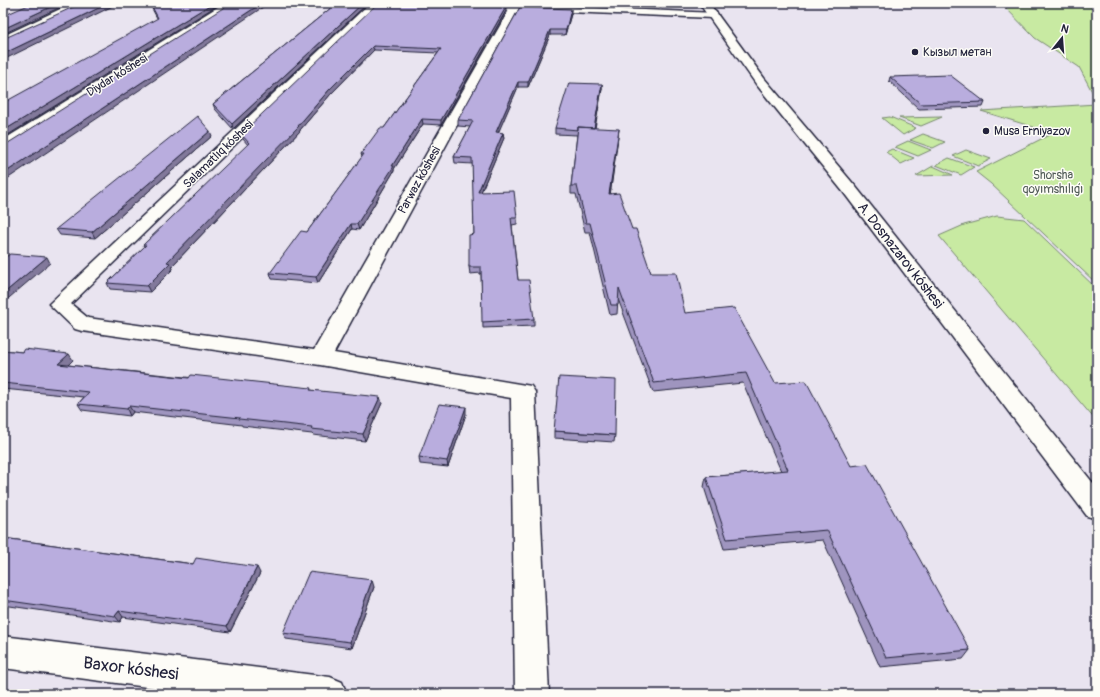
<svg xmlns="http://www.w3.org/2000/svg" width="1100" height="697" viewBox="0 0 1100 697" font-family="Pangolin,sans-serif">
<rect width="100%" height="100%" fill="#e9e4f0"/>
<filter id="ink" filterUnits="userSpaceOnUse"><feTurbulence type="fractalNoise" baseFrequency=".025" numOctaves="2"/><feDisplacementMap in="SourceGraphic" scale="8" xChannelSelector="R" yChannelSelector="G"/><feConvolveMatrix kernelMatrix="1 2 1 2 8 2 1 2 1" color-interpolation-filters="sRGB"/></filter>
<g filter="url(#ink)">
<path fill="#c8eaa2" stroke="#75866e" d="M1001,3H1097V101L1079,67L1035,38Z
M1097,104V284L991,184L976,172L1053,133L981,111Z
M890,117L916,128L903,135L882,118Z
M942,117L921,126L899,118Z
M923,134L945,142L933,148L910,140Z
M908,141L931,150L918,156L895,147Z
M892,149L914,158L901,164L886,152Z
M966,150L991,159L978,166L953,156Z
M949,158L974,167L961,175L936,165Z
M933,166L953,175L916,176Z
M997,216L1024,219L1097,289V422L939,236L964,225Z"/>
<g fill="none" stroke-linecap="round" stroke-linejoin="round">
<path fill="#598999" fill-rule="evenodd" d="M13,3L12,4L3,6V4Z"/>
<g stroke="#22223b" stroke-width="3">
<path id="minor" d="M73,3H86L84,5L3,43V36Z
M224,3H236L8,149L3,150V140Z
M370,3H381L71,304L88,318L314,350L509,10L407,6L402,3H523L522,5L717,13L718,15L717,17L713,18L519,10L334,353L531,386L535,392L549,694H515L511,398L320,365L82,331L75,329L49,304Z
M3,636L330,677L342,682L347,694H200L3,668Z"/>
</g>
<g stroke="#22223b" stroke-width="3">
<path id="major" d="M699,3H709L764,78L856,187L1097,488V519L1087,516L844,193L756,84Z"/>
</g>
<use href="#minor" fill="#fdfcf7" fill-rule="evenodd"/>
<use href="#major" fill="#fdfcf7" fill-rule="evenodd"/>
</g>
<path fill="#9f95bf" stroke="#22223b" d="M149,3H221L157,18Z
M337,3H368L233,129L215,109L213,104Z
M406,3L506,11L441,125L423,124L394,169V171L359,230L352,229L318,283L272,279L270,273L307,232L362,157L361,154L384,128L438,53L374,50L330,95L300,130V131L172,266L173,269L150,292L110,289L107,283L144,247L143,245L248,145L243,139L241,134Z
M524,3H574L573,6L524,4Z
M520,7L571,14L565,35H550L528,87H518L498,132L503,133L504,138L481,192L517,218V224L512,225L518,280L534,319V326L483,328L481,273L470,274L469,267L474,234L473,164L455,163L454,157L470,127L458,126V120Z
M890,77L985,102L983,107L919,109L889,81Z
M602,84V89L595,128L618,137L610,194L632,229L651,273L685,313L775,383L851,466L970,650L963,659L880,667L823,540L724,549L704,487L706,477L781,471L743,383L653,392L618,299L617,314L610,315L590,232H585L576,194H571V186L577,135L555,134V128Z
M212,136L95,238L60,235L56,229Z
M3,350L22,352L73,360L68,365L311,390L382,403L365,441L313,435L312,434L242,426V425L133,412L130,416L82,410L78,404L84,397L3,389Z
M466,414L448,467L420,464L419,457Z
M554,431L615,435L614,442L554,438Z
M3,538L260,573L230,632L123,617L120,622L3,605Z
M374,587L352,648L286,639L283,633Z"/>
<path fill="#82799b" stroke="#22223b" d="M59,3H69L3,34V29Z
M109,3H119L3,60V54Z
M213,3H221L3,138V131Z
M262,3H269L4,181L3,178V174Z
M363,3H368L233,129L232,124Z
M506,7V11L441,125V120Z
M571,9V14L565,35L566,30Z
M550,30V35L528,87V82Z
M373,46L374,50L330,95L300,130V131L172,266L173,269L150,292L147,286L167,262L298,126L329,90Z
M518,82V87L496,138V132Z
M602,84V89L593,136V131Z
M422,119L423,124L394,169V171L359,230L357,224L392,166Z
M619,129L618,137L609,203V194Z
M210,131L212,136L95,238L92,232Z
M503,133L504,138L478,199V192Z
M351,224L352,229L318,283L316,277Z
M47,257L50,263L3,303V294Z
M69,354L73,360L62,371L58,364Z
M380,397L382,403L365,441L363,434Z
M129,406L133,412L130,416L127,409Z
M466,407V414L448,467L447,461Z
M257,567L260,573L230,632L227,626Z
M372,580L374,587L352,648L350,642Z
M119,611L123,617L120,622L115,616Z"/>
<path fill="#b9adde" stroke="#22223b" d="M33,3H59L3,29V16Z
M82,3H109L3,54V39Z
M150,3H213L3,131V103L158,18Z
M231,3H262L3,174V145H5Z
M337,3H363L232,124L213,104Z
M378,3H406L506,7L441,120L422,119L392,166H394L357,224H351L316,277L270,273L301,231L307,232L364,154H361L380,128H384L441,49L373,46L329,90L298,126H299L167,262L170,263L147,286L107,283L146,245H143L249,143L241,134Z
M520,7L571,9L566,30H550L528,82H518L496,132L503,133L478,192L514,191L517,218H511L518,280H529L534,319L482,322L481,267H469V235L474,234L472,158L454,157L473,121L458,120Z
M950,75L985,102L921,104L890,77Z
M569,83L602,84L594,128L578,127V130L555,128Z
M197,116L210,131L92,232L56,229Z
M578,127L619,129L609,194L619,193L632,229H636L651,273H676L685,313L734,308L775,383L806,381L851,466L867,464L970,650L886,658L827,530L727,539L706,477L788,470L746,373L654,383L619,288L618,305H611L590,223H586L577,186H571Z
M10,254L47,257L3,294V259Z
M24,349L69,354L58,364L189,378L191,375L311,388L310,390L380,397L363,434L311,429L312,427L239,419L240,418L129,406L127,409L78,404L89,392L3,383V350L22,352Z
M559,377L616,380L615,435L554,431Z
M439,404L466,407L447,461L419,457Z
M3,538L193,564L196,558L257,567L227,626L119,611L115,616L3,600Z
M309,572L372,580L350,642L283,633Z"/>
</g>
<g fill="#22223b" stroke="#fdfcf7" stroke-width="1.5">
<circle cx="915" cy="52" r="4"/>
<circle cx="986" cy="131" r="4"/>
</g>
<g text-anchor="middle" stroke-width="3" stroke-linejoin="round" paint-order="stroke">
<g font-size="12" fill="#22223b" stroke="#fdfcf7" text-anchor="start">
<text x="923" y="56">Кызыл метан</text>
<text x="994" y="135">Musa Erniyazov</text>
</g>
<g font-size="12" fill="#22223b" stroke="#fdfcf7">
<text transform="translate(117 75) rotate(-32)" y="4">Diydar kóshesi</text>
<text transform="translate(218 154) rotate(-44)" y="4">Salamatlıq kóshesi</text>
<text transform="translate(419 180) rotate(-61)" y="4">Parwaz kóshesi</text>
</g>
<g font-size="12" fill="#545e5a" stroke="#fdfcf7">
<text x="1053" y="179">Shorsha<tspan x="1053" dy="14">qoyımshılıǵı</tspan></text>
</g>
<g font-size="14" fill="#22223b" stroke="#fdfcf7">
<text transform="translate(901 255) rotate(52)" y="5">A. Dosnazarov kóshesi</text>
</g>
<g font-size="17" fill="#22223b" stroke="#fdfcf7">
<text transform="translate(131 668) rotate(7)" y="6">Baxor kóshesi</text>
</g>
</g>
<rect width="1100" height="697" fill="none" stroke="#fdfcf7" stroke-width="16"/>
<rect x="8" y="8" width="1084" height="681" fill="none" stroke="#22223b" stroke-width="1.5" filter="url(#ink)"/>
<g transform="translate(1062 38) rotate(17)" stroke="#fdfcf7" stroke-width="3" paint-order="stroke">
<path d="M0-3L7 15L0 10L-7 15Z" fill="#22223b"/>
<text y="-6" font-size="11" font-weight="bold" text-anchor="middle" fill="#22223b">N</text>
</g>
</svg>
